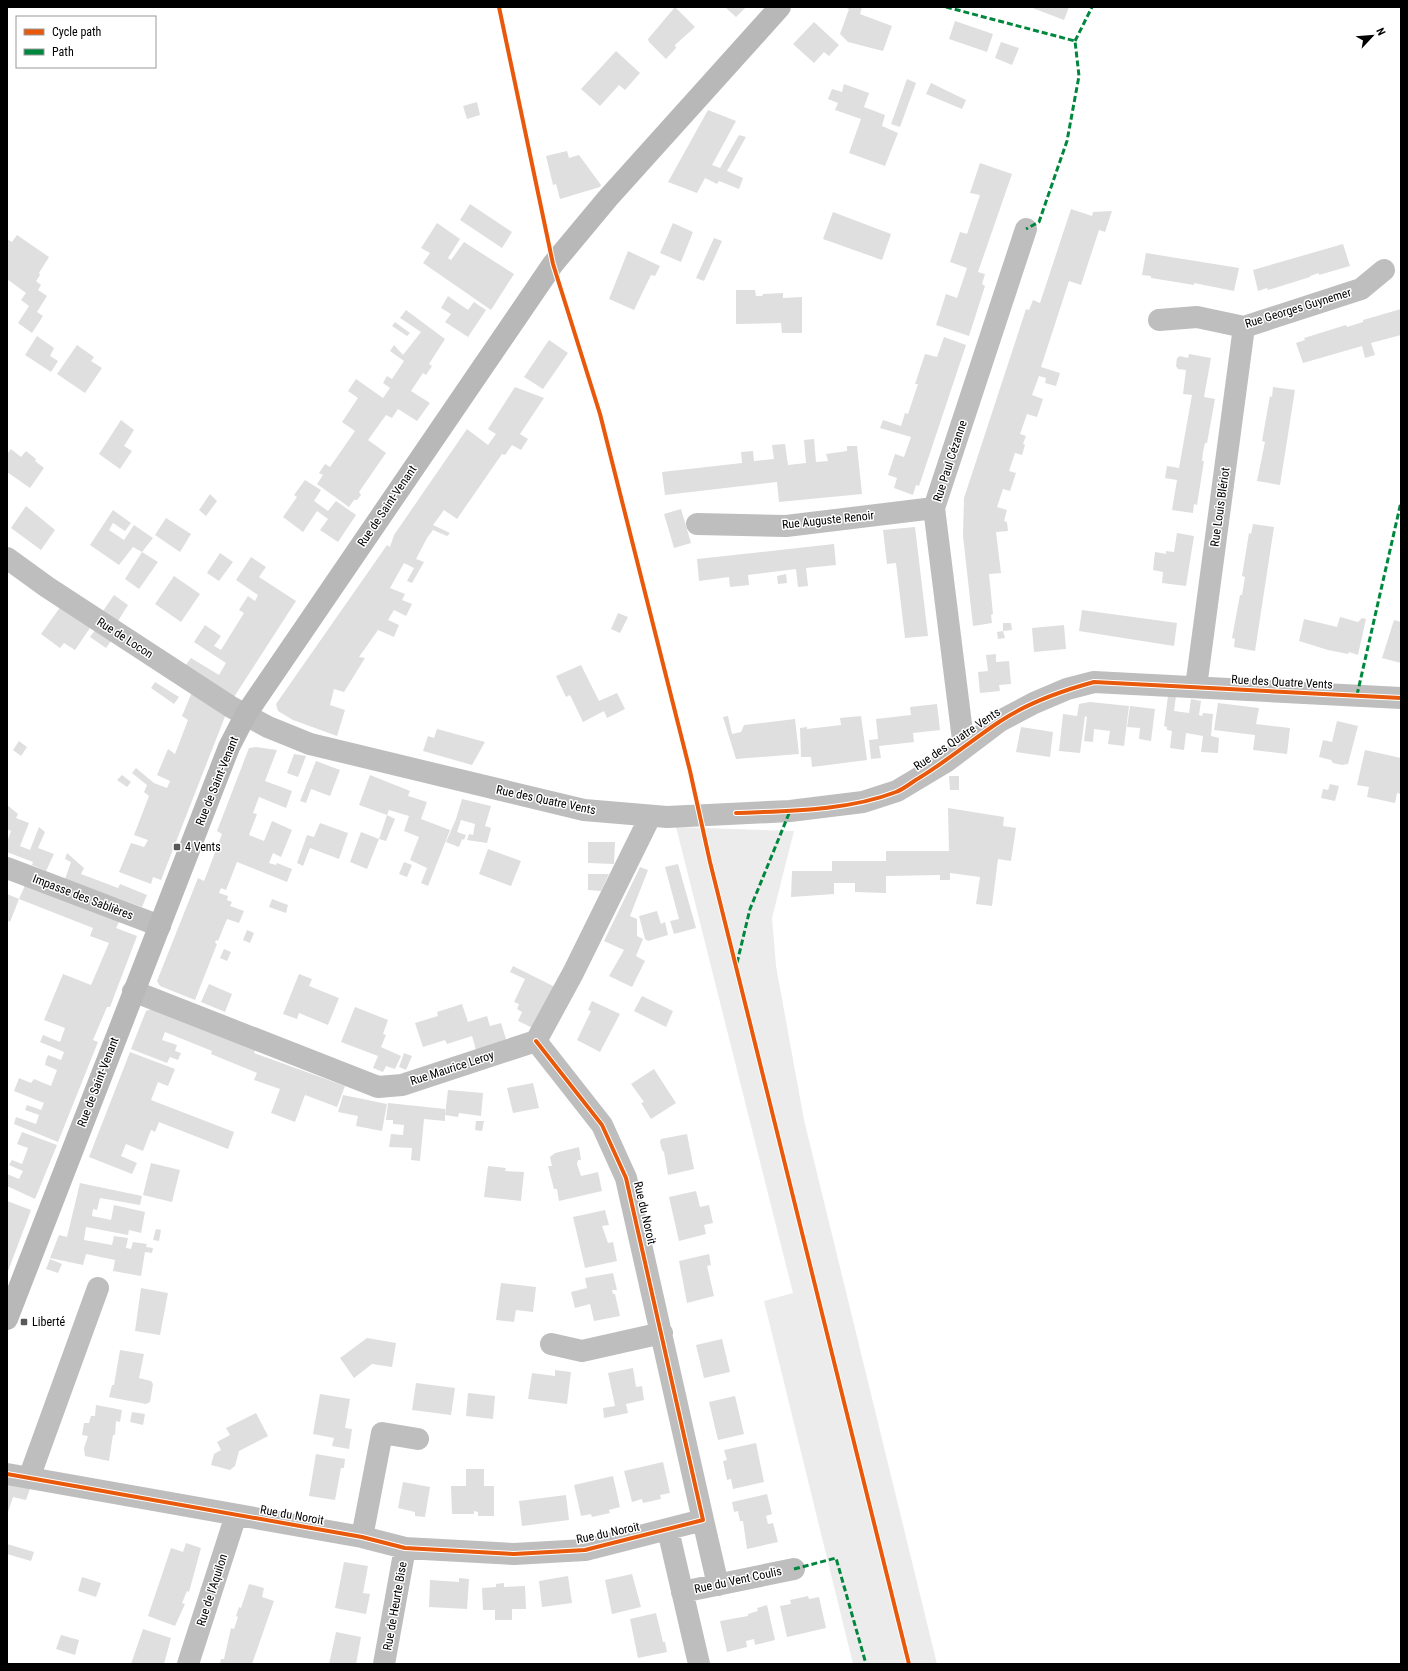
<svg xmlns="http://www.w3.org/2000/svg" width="1408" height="1671" viewBox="0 0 1408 1671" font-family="'Roboto Condensed',sans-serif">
<rect width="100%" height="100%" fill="#fff"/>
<path fill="#ececec" d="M676,827L794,831L772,918L776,966L804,1120L937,1664H853L764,1301L793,1293Z"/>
<path fill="#dfdfdf" d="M675,7L695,27L675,45L676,48L666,59L649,42L648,39Z
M725,7H746L736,17Z
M843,7H862L860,14L892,26L883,51L848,42L840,34L849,9Z
M1030,7H1069L1064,20Z
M955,21L993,34L987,52L949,39Z
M814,22L839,45L829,56L824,52L814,63L793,44Z
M1001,42L1019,48L1012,65L995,58Z
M616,51L640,73L625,90L619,85L600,106L581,89Z
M907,79L916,83L900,127L891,124Z
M931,83L966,100L962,109L926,94Z
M844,84L869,93L864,107L885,115L882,126L898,133L885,166L849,153L861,119L835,110L838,103L828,99L832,89L842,92Z
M477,102L480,115L467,119L463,106Z
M708,110L736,121L712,165L720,168L739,135L746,137L727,171L743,178L739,189L719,181L717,184L705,178L697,193L668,182Z
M567,151L569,158L579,155L601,185L600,187L560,199L556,184L553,185L546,156Z
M980,163L1012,174L978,272L985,274L982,284L985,286L969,336L936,325L946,294L957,298L967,268L950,262L960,232L967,234L980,195L970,193Z
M470,204L512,232L502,248L460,220Z
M1071,209L1092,216L1093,212L1112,211L1105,232L1099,230L1081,285L1069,281L1041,367L1060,373L1056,386L1045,383L1046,378L1039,376L1032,395L1043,399L1037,417L1027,414L1020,434L1026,436L1023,444L1025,445L1022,455L1015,453L1009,471L1016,473L1010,491L1003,489L997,507L1007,510L1004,521L1007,522L1008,531L996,532L1001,573L989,574L993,614L991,615L992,623L973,626L963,536L964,498L1026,309L1029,310L1033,300L1040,303Z
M833,212L891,234L882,260L823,239Z
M437,223L460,239L448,258L451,260L464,242L514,274L491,310L423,263L430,253L421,248Z
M673,223L693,232L681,262L660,253Z
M17,235L49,257L39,273L40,275L36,281L41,285L38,290L47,296L37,312L43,316L32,333L18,323L29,306L21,300L26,293L7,279V239L12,242Z
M714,238L722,241L704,281L696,278Z
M1343,244L1350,266L1319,275V273L1310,276V277L1268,290L1267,288L1258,291L1253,270Z
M628,251L660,266L655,276L651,275L634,310L609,299Z
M1146,253L1239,268L1234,291L1194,283V285L1151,278V276L1142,275Z
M736,290H755L756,296H762L763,294L783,293V298L802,297V333H782L781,323L736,324Z
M448,296L468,310L474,302L486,310L468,337L445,322L451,314L441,308Z
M1401,309V335L1371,343L1375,355L1365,358L1362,346L1303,363L1296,343L1305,340L1304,338L1346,325L1347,327L1363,322V320Z
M406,310L445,339L429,364L432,366L426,375L423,373L411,391L430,403L417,421L398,409L392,418L386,415L368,440L386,453L359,492L361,495L357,500H354L349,507L317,484L323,475L319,473L325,464L330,467L355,431L342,422L358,398L348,391L356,379L383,398L390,388L383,383L387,376L392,379L404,361L390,351L394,345L403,355L421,332L400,318Z
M395,322L410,333L407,336L392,326Z
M37,336L54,348L50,356L58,361L51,372L25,355Z
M944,337L966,345L919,486L916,485L913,495L894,488L897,478L888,475L895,454L904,457L911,437L880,428L883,420L901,426L905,413L908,414L918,384H915L925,354L937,357Z
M549,340L568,353L543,389L524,377Z
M77,345L94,357L91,361L102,368L85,393L57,374Z
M1189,354L1211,358L1204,397L1215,399L1207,443H1205L1203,452L1202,461H1204L1197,505L1194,504L1193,513L1172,510L1177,480L1165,478L1167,466L1179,468L1192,395L1183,394L1186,370L1178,369L1176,366L1177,358L1180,356L1188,358Z
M515,387L544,398L520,434L528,439L521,450L512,445L505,455L502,454L457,519L444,510L433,525L450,533L447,536L433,530L427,538L416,559L424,562L412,583L407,581L414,568L404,563L390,588L405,594L402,600L412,604L406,616L394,610L388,620L399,625L394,637L378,630L359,657L365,658L344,692L334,689L330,705L345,710L337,736L293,720L278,711L276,704L387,545L390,547L394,535L467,429L488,445L496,434L488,429Z
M1273,387L1295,390L1280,485L1257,481L1265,442L1262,441L1270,396L1272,397Z
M121,420L134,430L124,446L132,451L120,469L99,454Z
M814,439L816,462L828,461L826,454L847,451V446H857L862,494L779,502L777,482L665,495L662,472L742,463L741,452L753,451L754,461L774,459L772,445L785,444L788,465L806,463L804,440Z
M11,449L21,457L26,451L36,459L35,461L44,468L30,488L7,472V454Z
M305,480L321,490L314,501L328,511L336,501L356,515L338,542L320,530L328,519L317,511L303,532L283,517L297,497L294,495Z
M210,494L217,501L206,516L199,510Z
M26,506L55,530L41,550L11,528Z
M681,509L691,543L674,548L664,514Z
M113,510L131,523L125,531L113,523L109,530L124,540L134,525L153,538L142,552L133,547L119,565L90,545Z
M166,518L191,534L180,552L155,535Z
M1253,524L1274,527L1255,651L1234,647L1235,639L1232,638L1240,595H1242L1245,577L1242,576L1249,533L1251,534Z
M915,527L928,636L905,638L896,563L887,564L883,530Z
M1177,533L1194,536L1186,586L1162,583L1163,572L1153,570L1155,552L1166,554V551L1174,552Z
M834,544L836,565L806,568L808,586L798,587L796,569L748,575L749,585L730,587L729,577L699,581L697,559Z
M142,552L158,562L139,589L125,579Z
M220,553L233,562L219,581L207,573Z
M251,557L266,567L259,577L296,601L234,697L185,666L191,658L219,675L226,663L194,642L205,625L221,636L214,646L221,650L244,613L239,610L248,596L255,601L258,595L236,580Z
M786,574L787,583L778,584L777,576Z
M174,576L200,594L181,622L155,604Z
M114,595L128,605L118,621L103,611Z
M61,606L90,628L75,650L64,643L60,648L41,634Z
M1082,610L1177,623L1174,646L1079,631Z
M618,613L628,617L620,633L611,629Z
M1340,617L1358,622L1362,618L1366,619L1358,655L1349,652L1348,654L1328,650L1299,641L1304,619L1337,627Z
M1394,620L1401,622V663L1382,658Z
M1003,623H1011L1012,630L1003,631Z
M1064,625L1066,649L1034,652L1032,628Z
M97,627L113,638L106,648L90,637Z
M1003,631L1005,638L998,639L997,632Z
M996,654V662L1009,661L1011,684L999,685L1000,691L980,693L978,672L988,671L986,655Z
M581,665L599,701L617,693L625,709L607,718L604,711L583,722L570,695L566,697L556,676Z
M155,682L179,697L174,704L151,688Z
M192,692L226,714L161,880L153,877L151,884L119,872L131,843L144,847L148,840L134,835L149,796L144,792L147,785L132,773L136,768L154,783L167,788L170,781L157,775L168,749L175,754L188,720L182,716Z
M1168,696H1176L1174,711L1189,713L1191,699L1201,701L1199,715L1202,716L1203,713L1213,714L1211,736L1219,738L1218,753L1201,752L1203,736L1186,733L1184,750L1170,748L1172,731L1167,730V727L1164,726Z
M1090,702L1129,706L1124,746L1108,744L1110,731L1094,729L1093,742L1084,741L1087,717L1085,716L1080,753L1059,751L1063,714L1077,716L1079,704Z
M1218,703L1259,708L1256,724L1290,728L1287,754L1253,750L1255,735L1214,730Z
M937,704L940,730L913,733L914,742L879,746L881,758L871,759L869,740L878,739L876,719L911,715L910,707Z
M1130,706L1155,709L1151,741L1139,739L1140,728L1127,727Z
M728,716L732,734L741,732L744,725L795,719L799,754L736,759L723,717Z
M861,716L867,760L812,767L811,757H801L800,728L807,727V729L841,725L840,718Z
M1337,721L1358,726L1348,764L1342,765L1333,763L1331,760L1319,757L1323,740L1332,742Z
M1021,727L1053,732L1050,757L1016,752Z
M437,729L485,742L472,765L423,751L428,736L434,738Z
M19,741L27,747L21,756L13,750Z
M256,747L277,750L265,781L292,791L286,808L259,797L253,813L257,814L249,835L264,841L272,821L292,830L281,857L273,853L269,863L276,865L277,863L292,869L287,882L237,862L226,890L221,888L219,893L228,896L227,900L232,902L230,906L244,911L239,923L227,919L218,941L216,940L215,943L217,944L195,1000L160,986L157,981L198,878L204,881L208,871L222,834L217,831L249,748Z
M1365,750L1401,758V794L1397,793L1395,803L1367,797L1369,787L1357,785Z
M294,754L306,756L298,777L287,773Z
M316,761L340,770L330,796L311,789L306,803L300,801Z
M122,775L131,782L127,787L117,780Z
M370,775L410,791L408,796L427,802L421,819L450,830L428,886L421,883L427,868L410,860L419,837L404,831L409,816L389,810L387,815L359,805Z
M949,776H959V790H950Z
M1330,784L1339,786L1335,801L1321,798L1323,789L1328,790Z
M462,799L491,806L485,826L491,828L487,843L467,840L469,834L473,835L475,824L461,820L457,832L466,835L464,840L462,839L459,847L446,842L456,819Z
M7,805L18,814L16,818L29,823L20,846L30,850L39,827L45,832L38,848L54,854L46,871L32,865L33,862L7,852V842L11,831L7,829Z
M948,808L1004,817L1003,826L1016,828L1011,861L998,859L992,906L976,904L980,877L950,873V880H940V875L886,876V893L855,892V883H834V894L791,897L792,871H832V861H886V851H949Z
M387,815L395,819L386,841L379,839Z
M320,823L348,833L339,859L310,848L303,866L297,863L307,835L314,837Z
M361,832L379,839L367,869L350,862Z
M588,842H615L614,864L588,863Z
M488,849L521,861L511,886L479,874Z
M67,853L84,868L81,874L118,888L120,884L147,895L142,907L65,879L71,862L65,859Z
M404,862L412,865L407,877L399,874Z
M678,864L696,928L674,934L670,921L679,919L665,867Z
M640,867L648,870L630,916L637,919V936L643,939L636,956L645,961L632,987L609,976L624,950L604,941Z
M588,874H609L601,891L588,890Z
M26,883L120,920L116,928L137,936L110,1007H107L93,1040L98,1042L58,1142L14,1124L16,1117L36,1124L39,1115L25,1110L27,1105L41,1110L44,1103L14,1091L19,1078L31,1083L34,1079L51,1086L57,1070L45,1065L46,1060L48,1055L61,1060L64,1052L40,1042L43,1035L60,1042L65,1028L44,1020L63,974L91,985L109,943L90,936L93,928L19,899L10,922L7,920V894L19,899Z
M272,899L288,905L286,913L269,907Z
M657,911L661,924L665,922L668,935L648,941L645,939L639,916Z
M247,930L254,933L250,943L243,940Z
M224,949L231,952L227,961L220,958Z
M513,966L555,987L535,1029L518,1021L522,1012L517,1009L519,1004L514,1002L525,979L510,972Z
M299,974L312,979L309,986L339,998L328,1025L299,1013L297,1019L283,1014Z
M209,984L232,994L225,1012L201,1002Z
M642,996L673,1011L666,1027L634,1011Z
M592,1001L620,1014L600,1052L577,1040L591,1011L588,1010Z
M462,1004L468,1022L487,1016L490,1026L501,1023L507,1042L476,1050L472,1036L447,1044L445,1040L423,1047L415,1023L438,1016L437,1012Z
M355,1007L388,1020L383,1034L386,1035L381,1047L401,1056L395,1069L386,1066L383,1072L373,1068L378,1056L341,1042Z
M152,1009L255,1050L254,1053L345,1086L337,1107L305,1095L295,1122L271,1113L280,1089L254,1080L257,1073L211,1054L212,1051L165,1032L162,1040L177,1045L175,1051L181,1053L178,1060L170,1057L167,1063L131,1049L146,1011Z
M130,1052L175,1069L168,1086L158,1082L151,1100L234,1132L228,1149L159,1122L155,1132L151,1130L143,1151L126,1144L121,1156L137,1163L132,1174L89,1157Z
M404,1053L412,1056L406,1070L399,1067Z
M654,1069L676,1103L651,1119L641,1103L644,1102L631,1084Z
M533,1083L539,1108L513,1113L507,1088Z
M448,1090L483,1093L481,1116L459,1113L458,1117L445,1115Z
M343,1095L387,1104L382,1131L356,1126L358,1116L338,1112Z
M388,1103L445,1109V1121L424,1119L420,1161L411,1160L412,1148L389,1147L391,1134L403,1135L404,1125L393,1124V1120H386Z
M476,1121H484L482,1131L475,1130Z
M22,1132L57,1145L35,1199L7,1186V1174L19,1179L23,1171L9,1165L12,1160L22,1164L28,1148L17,1144Z
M687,1134L694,1169L668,1175L664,1152L662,1150L660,1142L661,1139Z
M579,1147L581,1160H578L577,1164L581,1176L598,1172L602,1191L559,1201L557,1189H554L548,1166H552L550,1157L555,1153Z
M151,1163L180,1170L172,1202L143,1195Z
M488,1166L506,1168L505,1171L524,1172L521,1201L484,1197Z
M80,1183L142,1196L140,1205L100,1198L97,1210L93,1209L92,1216L111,1220L114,1205L145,1212L141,1233L129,1230L128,1235L86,1227L84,1240L112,1245L114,1236L128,1238L126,1248L131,1249L133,1242L147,1244L146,1247L153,1248L152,1253L145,1252L141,1276L113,1271L115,1260L86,1254L83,1265L50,1258L59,1235L67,1237Z
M696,1191L700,1207L709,1205L713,1223L704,1225L706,1234L679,1241L669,1197Z
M7,1201L31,1210L7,1274Z
M605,1210L609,1225L602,1226L608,1243L613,1242L617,1261L585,1268L573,1217Z
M156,1229L161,1230L159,1241L153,1240Z
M709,1254L711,1265L707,1266L714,1296L687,1303L679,1261Z
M50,1259L62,1264L58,1273L46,1269Z
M613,1273L617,1290H612L613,1294H615L620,1316L594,1321L590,1304L575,1308L571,1292L587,1288L585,1278Z
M501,1283L536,1287L533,1312L516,1310L514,1322L496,1320Z
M141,1288L168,1293L160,1335L135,1331Z
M367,1338L396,1343L392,1367L372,1364L354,1378L340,1358Z
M722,1339L730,1372L704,1378L696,1345Z
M120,1350L144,1354L139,1378L151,1381L153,1384L150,1402L146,1404L109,1397L112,1385H114Z
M633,1368L636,1387L642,1386L644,1400L626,1404L628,1413L604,1418L603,1408L615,1406L608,1373Z
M555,1370L571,1372L567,1404L528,1399L532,1373L555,1376Z
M416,1383L455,1388L451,1415L412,1410Z
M468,1393L495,1396L493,1419L466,1416Z
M320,1394L350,1399L345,1428L352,1429L349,1449L332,1446L334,1438L313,1434Z
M735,1396L744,1434L718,1440L709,1402Z
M96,1405L122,1410L120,1422L116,1421L115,1435H113L109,1461L85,1456L84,1448L88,1436L82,1435L84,1423H89L91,1416H95Z
M132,1412L145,1414L143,1425L130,1422Z
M256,1413L268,1436L239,1451L235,1466L230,1470L211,1465L214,1454L221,1450L217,1442L230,1435L226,1428Z
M756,1443L764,1482L733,1489L731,1479L727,1480L723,1461L727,1460L724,1450Z
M316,1454L345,1459L344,1468H341L335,1500L309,1496Z
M663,1462L670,1493L660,1495L661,1499L643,1503L642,1499L632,1502L624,1471Z
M466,1469H484V1486H494V1516H478V1512L474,1511V1514H452L451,1486H466Z
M613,1476L620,1507L609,1510L610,1513L592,1517L591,1514L581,1516L574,1485Z
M7,1482L31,1486L26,1500L13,1497L7,1515Z
M403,1482L430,1487L425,1517L415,1516V1512L398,1508Z
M767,1494L772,1514L766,1516L768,1524L773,1523L778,1542L747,1549L743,1521H740L738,1511L734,1512L732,1502Z
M566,1495L569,1520L522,1526L519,1501Z
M186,1543L201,1548L189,1592L187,1591L182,1603L185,1604L175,1626L148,1616L171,1548L183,1552Z
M7,1544L34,1552L31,1561L7,1554Z
M344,1562L368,1566L363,1593L370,1594L366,1614L335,1608Z
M632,1574L641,1607L612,1614L605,1580Z
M568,1576L572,1603L542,1607L539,1581Z
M82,1577L101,1583L96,1597L78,1591Z
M459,1578L469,1579L467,1609L429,1607L430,1580L459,1582Z
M504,1583V1587L525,1586L526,1609H512V1620H495V1610H483L482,1588L496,1587V1584Z
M249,1584L264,1588L262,1597L274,1601L252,1664H220L221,1659H224L231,1628L234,1629L238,1617L236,1616L239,1607L241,1608Z
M808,1596L809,1599L819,1597L826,1628L787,1637L780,1606L791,1604L790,1600Z
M767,1605L775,1640L755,1645L754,1639L746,1641L747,1647L727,1652L720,1621L748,1616V1614L758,1611L757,1608Z
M656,1613L663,1642H665L667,1652L638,1658L630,1619Z
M143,1629L171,1638L164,1664H131Z
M336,1632L361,1637L356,1664H329Z
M61,1635L79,1640L75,1655L56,1649Z"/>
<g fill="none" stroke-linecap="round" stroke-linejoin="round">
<path stroke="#bebebe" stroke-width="22" d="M1159,320L1197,317L1244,327L1361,289L1384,270
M697,524L786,526L934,508
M7,558L47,587L231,707L268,727L310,744L584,810L667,817L790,811L863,802L897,791L947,761L1000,721L1034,703L1067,689L1094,682L1401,698
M1196,687L1244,327
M964,748L934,508L1026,229
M7,868L160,926
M133,991L378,1087L402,1085L536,1041L573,973L650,817
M551,1344L582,1351L662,1333
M7,1474L362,1537L405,1548L514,1554L585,1550L703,1520L626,1178L602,1125L536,1041
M29,1478L98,1288
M703,1520L718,1585
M668,1530L699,1664
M362,1537L382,1433L418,1439
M682,1592L794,1569
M188,1664L236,1515
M384,1664L405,1548"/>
<path stroke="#b8b8b8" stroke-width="22" d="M7,1319L229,747L246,714L553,264L608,198L780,7"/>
<path stroke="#00873e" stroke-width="3" stroke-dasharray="6 3" stroke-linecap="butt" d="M946,7L1075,41L1079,76L1067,141L1039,222L1026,229
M1075,41L1092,7
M1357,695L1401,502
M737,963L750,909L790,811
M794,1569L836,1558L866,1664"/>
<g stroke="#fff" stroke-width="6">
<path id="cycleway" d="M499,7L553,264L600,414L690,771L710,862L909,1664
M736,813C788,811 847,811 896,792C904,789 912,782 919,778C947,761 972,740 999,722C1027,703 1061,691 1094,682L1401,698
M7,1474L362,1537L405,1548L514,1554L585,1550L703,1520L626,1178L602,1125L536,1041"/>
</g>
<use href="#cycleway" stroke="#e8590c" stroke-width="4"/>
</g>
<g fill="#595959" stroke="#fff" stroke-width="1.5">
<rect x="173" y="843" width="8" height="8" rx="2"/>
<rect x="20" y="1318" width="8" height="8" rx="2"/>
</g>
<g text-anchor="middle" stroke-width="3" stroke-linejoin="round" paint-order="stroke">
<g font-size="12" fill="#000" stroke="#fff">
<text transform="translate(1298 308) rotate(-17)" y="4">Rue Georges Guynemer</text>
<text transform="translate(950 461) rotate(-72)" y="4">Rue Paul Cézanne</text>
<text transform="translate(387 506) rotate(-56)" y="4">Rue de Saint-Venant</text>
<text transform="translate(1220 507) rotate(-82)" y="4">Rue Louis Blériot</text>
<text transform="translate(828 520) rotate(-6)" y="4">Rue Auguste Renoir</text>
<text transform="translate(125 638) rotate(33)" y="4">Rue de Locon</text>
<text transform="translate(1282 682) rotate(3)" y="4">Rue des Quatre Vents</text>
<text transform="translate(957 739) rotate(-34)" y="4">Rue des Quatre Vents</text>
<text transform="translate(217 781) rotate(-68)" y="4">Rue de Saint-Venant</text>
<text transform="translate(546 800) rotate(12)" y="4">Rue des Quatre Vents</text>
<text transform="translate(83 897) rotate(21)" y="4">Impasse des Sablières</text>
<text transform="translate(452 1068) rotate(-18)" y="4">Rue Maurice Leroy</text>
<text transform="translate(98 1082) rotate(-69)" y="4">Rue de Saint-Venant</text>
<text transform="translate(645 1213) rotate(77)" y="4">Rue du Noroit</text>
<text transform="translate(292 1515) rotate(10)" y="4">Rue du Noroit</text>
<text transform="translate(608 1533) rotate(-12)" y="4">Rue du Noroit</text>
<text transform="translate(738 1580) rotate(-12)" y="4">Rue du Vent Coulis</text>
<text transform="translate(212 1590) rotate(-72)" y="4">Rue de l'Aquilon</text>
<text transform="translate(395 1606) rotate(-80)" y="4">Rue de Heurte Bise</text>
</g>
<g font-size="12" fill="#000" stroke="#fff" text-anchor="start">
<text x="185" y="851">4 Vents</text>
<text x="32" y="1326">Liberté</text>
</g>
</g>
<rect width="1408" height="1671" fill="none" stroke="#000000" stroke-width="16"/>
<rect x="16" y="16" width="140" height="52" fill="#ffffff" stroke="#999999"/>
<rect x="24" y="29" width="20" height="6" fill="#e8590c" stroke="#999999"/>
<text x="52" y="36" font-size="12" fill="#000000">Cycle path</text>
<rect x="24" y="49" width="20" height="6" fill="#00873e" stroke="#999999"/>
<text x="52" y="56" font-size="12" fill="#000000">Path</text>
<g transform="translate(1372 36) rotate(64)" stroke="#ffffff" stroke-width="3" paint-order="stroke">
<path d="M0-3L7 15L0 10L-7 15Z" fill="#000000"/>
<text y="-6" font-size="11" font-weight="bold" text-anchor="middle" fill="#000000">N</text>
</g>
</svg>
